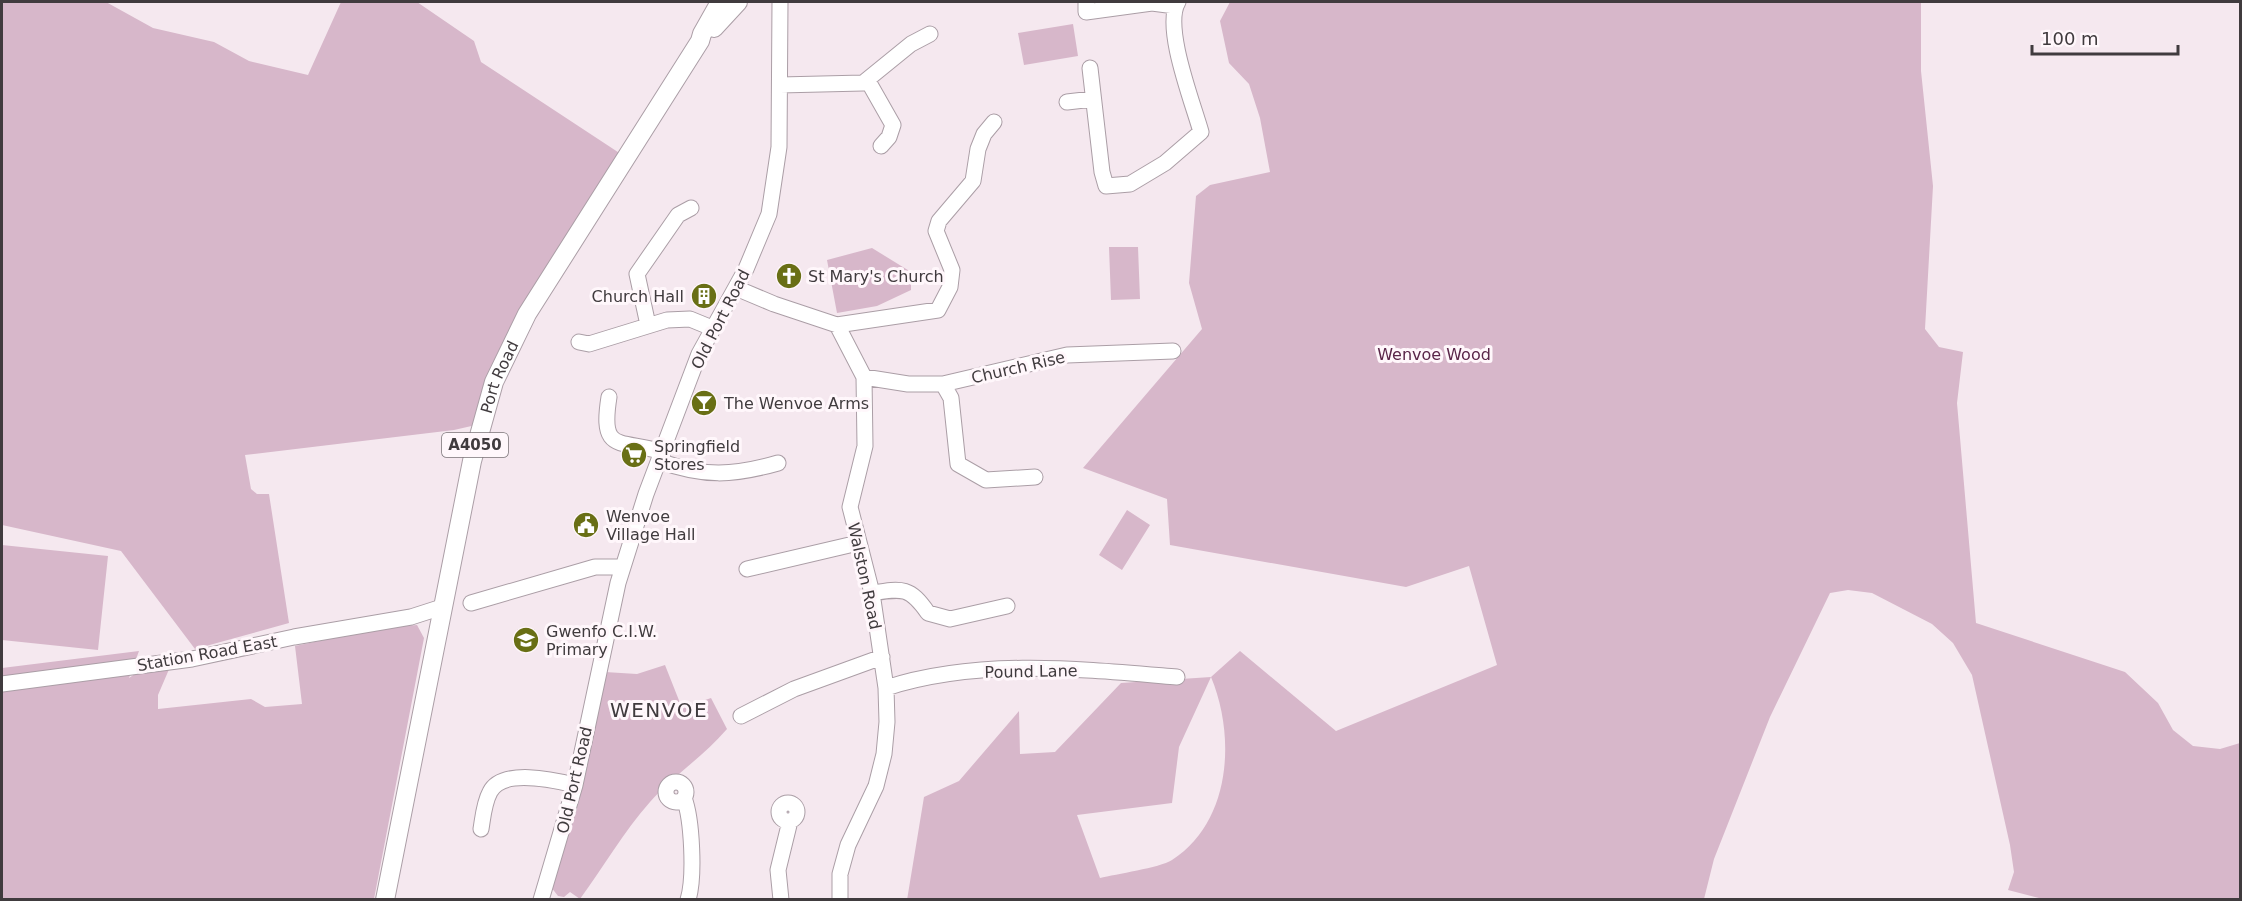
<svg xmlns="http://www.w3.org/2000/svg" width="2242" height="901" viewBox="0 0 2242 901" font-family="'DejaVu Sans',sans-serif">
<rect width="100%" height="100%" fill="#f5e8ef"/>
<path fill="#d7b7ca" fill-rule="evenodd" d="M2,2H106L153,28L214,42L249,61L308,75L341,2H417L474,41L481,62L630,160L538,304L506,376L489,422L454,430L245,455L251,489L257,494H269L289,623L195,649L121,551L2,525Z
M1230,2H1921V71L1933,186L1925,329L1939,347L1963,352L1957,403L1976,623L2125,672L2158,703L2173,730L2193,746L2220,749L2240,743V899L2047,900L2008,890L2014,872L2010,845L1972,675L1953,643L1932,624L1872,593L1848,590L1830,593L1770,717L1714,859L1704,899L907,900L924,797L959,781L1019,711L1020,754L1055,752L1121,683L1211,677L1240,651L1336,731L1497,665L1469,566L1406,587L1170,545L1167,499L1083,468L1202,329L1189,283L1196,196L1210,185L1270,172L1260,118L1249,84L1229,63L1220,21ZM1211,677C1236,737 1231,822 1172,860C1159,868 1116,874 1100,878L1077,815L1172,803L1179,747Z
M1073,24L1078,56L1024,65L1018,33Z
M1109,247H1138L1140,299L1111,300Z
M872,248L911,272V290L877,306L837,313L827,260Z
M1127,510L1150,525L1122,570L1099,555Z
M2,545L108,556L98,650L2,640Z
M417,625L424,638L374,899L2,900V668L139,651L129,678L142,669L170,667L158,695V709L251,699L265,707L302,704L295,646L381,628Z
M665,665L682,708L711,698L727,729C704,756 674,775 650,802C624,831 603,868 580,899L570,892L564,897L558,896L551,887L605,672L637,674Z"/>
<g fill="none" stroke-linecap="round" stroke-linejoin="round">
<g stroke="#ab9ea6" stroke-width="17">
<path id="minor" d="M1086,2V12L1152,3L1175,6
M1090,68L1102,172L1106,186L1130,184L1165,163L1201,132C1193,103 1163,27 1178,2
M868,81L893,125L889,137L881,146
M780,85L863,83L911,44L930,34
M1067,102L1093,99
M736,288L774,304L837,325L864,377L865,446L850,507L872,593L886,688L887,722L884,754L876,786L848,845L840,874V900
M648,325L637,274L678,215L691,208
M837,325L938,310L950,287L952,270L936,231L939,221L973,181L978,149L984,134L994,122
M579,342L589,344L667,320L690,319L712,328
M864,377L908,384H943L1067,355L1173,351
M943,384L951,398L958,464L986,480L1035,477
M609,397C600,454 619,439 663,452
M659,461C704,477 732,476 778,463
M747,569L858,543
M872,593C903,588 910,587 928,613L950,619L1007,606
M471,603L595,567H622
M2,684L192,659L294,637L411,617L442,607
M886,688C978,658 1082,669 1177,677
M741,716L794,689L882,657
M666 792a10 10 0 1 1 20 0a10 10 0 1 1-20 0Z
M684,798C692,819 695,877 688,900
M779 812a9 9 0 1 1 18 0a9 9 0 1 1-18 0Z
M481,829C483,817 484,803 490,792C502,768 554,780 575,785
M541,900L575,785L618,583L646,494L699,354L746,269L769,214L779,147L780,2
M781,900L778,870L790,821"/>
</g>
<g stroke="#ab9ea6" stroke-width="20">
<g id="major">
<path d="M714,28L738,2"/>
<path id="s1" d="M385,900L472,461L494,382L527,314L700,41L702,34L720,2"/>
</g>
</g>
<use href="#minor" stroke="#fff" stroke-width="15"/>
<use href="#major" stroke="#fff" stroke-width="18"/>
</g>
<defs>
<g id="church-disc" transform="scale(1.35)"><circle r="9.5" fill="#696f15" stroke="#fff7fb"/><path d="M-1.2-6h2.4v3.5h3.3v2.4h-3.3V6h-2.4V-.1h-3.3v-2.4h3.3Z" fill="#fff"/></g>
<g id="building-disc" transform="scale(1.35)"><circle r="9.5" fill="#696f15" stroke="#fff7fb"/><path d="M-4-6H4V6H1V3H-1V6H-4ZM-2.5-4.3h1.7v1.8h-1.7ZM.8-4.3h1.7v1.8H.8ZM-2.5-1h1.7V.8h-1.7ZM.8-1h1.7V.8H.8Z" fill="#fff"/></g>
<g id="bar-disc" transform="scale(1.35)"><circle r="9.5" fill="#696f15" stroke="#fff7fb"/><path d="M-6-5H6L.8 .8V4.5H3.5V6h-7V4.5H-.8V.8Z" fill="#fff"/></g>
<g id="supermarket-disc" transform="scale(1.35)"><circle r="9.5" fill="#696f15" stroke="#fff7fb"/><path d="M-6-5.5h2.5l.6 2H6L4.5 2H-2.5L-4.4-4H-6ZM-1.5 3.2a1.3 1.3 0 1 0 .1 0ZM3 3.2a1.3 1.3 0 1 0 .1 0Z" fill="#fff"/></g>
<g id="civic-disc" transform="scale(1.35)"><circle r="9.5" fill="#696f15" stroke="#fff7fb"/><path d="M-.6-6.5H3V-4.5H.6V-3L4-1V1h2V6H-6V1h2V-1L-.6-3ZM-1.2 2.5V6h2.4V2.5Z" fill="#fff"/></g>
<g id="school-disc" transform="scale(1.35)"><circle r="9.5" fill="#696f15" stroke="#fff7fb"/><path d="M0-5L7-2L0 1L-7-2ZM-4 1L0 2.5L4 1V4Q0 6-4 4Z" fill="#fff"/></g>
</defs>
<g fill-rule="evenodd">
<use href="#church-disc" x="789" y="276"/>
<use href="#building-disc" x="704" y="296"/>
<use href="#bar-disc" x="704" y="403"/>
<use href="#supermarket-disc" x="634" y="455"/>
<use href="#civic-disc" x="586" y="525"/>
<use href="#school-disc" x="526" y="640"/>
</g>
<g text-anchor="middle" stroke-width="6" stroke-linejoin="round" paint-order="stroke">
<rect fill="#fff7fb" stroke="#797377" stroke-width="1.5" x="442" y="433" width="66" height="24" rx="4.5"/>
<g font-size="15" font-weight="bold" fill="#403b3e">
<text x="475" y="450">A4050</text>
</g>
<g font-size="16" fill="#403b3e" stroke="#fff7fb" text-anchor="start">
<text x="808" y="282">St Mary's Church</text>
<text x="684" y="302" text-anchor="end">Church Hall</text>
<text x="724" y="409">The Wenvoe Arms</text>
<text x="654" y="452">Springfield<tspan x="654" dy="18">Stores</tspan></text>
<text x="606" y="522">Wenvoe<tspan x="606" dy="18">Village Hall</tspan></text>
<text x="546" y="637">Gwenfo C.I.W.<tspan x="546" dy="18">Primary</tspan></text>
</g>
<g font-size="16" fill="#403b3e" stroke="#fff7fb">
<text transform="translate(720 319) rotate(-63)" y="6">Old Port Road</text>
<text transform="translate(1018 367) rotate(-13)" y="6">Church Rise</text>
<text dy="6" stroke="none"><textPath href="#s1" startOffset="536">Port Road</textPath></text>
<text transform="translate(865 576) rotate(78)" y="6">Walston Road</text>
<text transform="translate(207 653) rotate(-10)" y="6">Station Road East</text>
<text transform="translate(1031 671) rotate(-1)" y="6">Pound Lane</text>
<text transform="translate(574 780) rotate(-77)" y="6">Old Port Road</text>
</g>
<g font-size="16" fill="#5a2649" stroke="#fff7fb">
<text x="1434" y="360">Wenvoe Wood</text>
</g>
<g font-size="20" letter-spacing="1.5" fill="#403b3e" stroke="#fff7fb">
<text x="659" y="717">WENVOE</text>
</g>
</g>
<rect width="2242" height="901" fill="none" stroke="#403b3e" stroke-width="6"/>
<path d="M2032 45v9h146v-9" fill="none" stroke="#403b3e" stroke-width="3"/>
<text x="2041" y="45" font-size="18" fill="#403b3e" stroke="#fff7fb" stroke-width="4.5" paint-order="stroke">100 m</text>
</svg>
